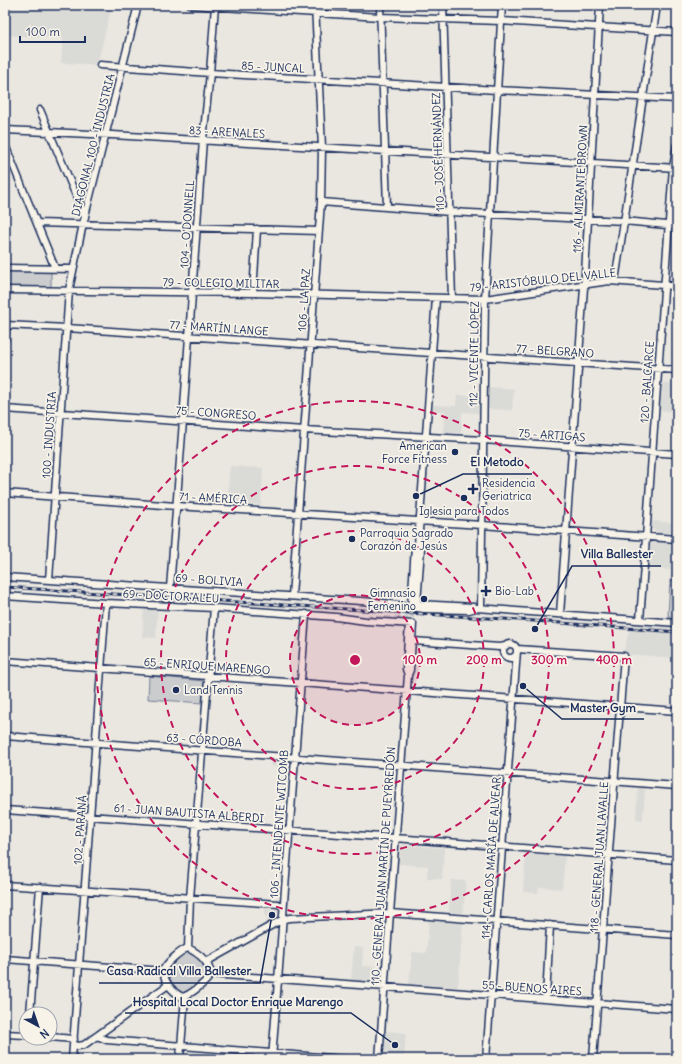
<svg xmlns="http://www.w3.org/2000/svg" width="682" height="1064" viewBox="0 0 682 1064" font-family="Delius,sans-serif">
<rect width="100%" height="100%" fill="#eae7e0"/>
<filter id="ink" filterUnits="userSpaceOnUse"><feTurbulence type="fractalNoise" baseFrequency=".025" numOctaves="2"/><feDisplacementMap in="SourceGraphic" scale="8" xChannelSelector="R" yChannelSelector="G"/><feConvolveMatrix kernelMatrix="1 2 1 2 8 2 1 2 1" color-interpolation-filters="sRGB"/></filter>
<g filter="url(#ink)">
<path fill="#dadad6" d="M5,5H112L97,65L61,63L63,38L5,35Z
M662,383L677,385V412L660,410Z
M488,387L514,389L512,410L488,409Z
M457,395L479,396V413L462,412L461,433H444L445,411H433L434,405L456,406Z
M230,466L263,468L261,505L227,503Z
M676,496L677,534L657,533L651,527L652,521L674,523Z
M654,541L677,543V581L670,580L671,570L648,568L650,544Z
M144,607L158,608L156,638L142,637Z
M631,624L677,628V658L623,654Z
M271,760L288,761L290,763L289,768L271,766Z
M638,787L645,788L643,820L636,819Z
M403,845L444,848L442,879L427,878L428,866L399,864L401,846Z
M526,853L565,856L562,889L539,887L538,893L523,892Z
M451,880L466,881L463,913L449,912Z
M265,909L279,910L278,916L268,922L265,915Z
M429,921L463,923L458,987L409,984L412,952L426,953Z
M354,947L363,948L362,966L382,967V981L380,982L351,980Z
M386,1031L406,1033L404,1058H384Z"/>
<path fill="#cbcccd" stroke="#737e96" d="M5,269L51,270V289L5,288Z
M670,580L677,581V617L668,616Z
M149,676L204,681L202,703L148,699Z
M189,952C198,955 209,965 206,976L186,993H182C175,990 161,977 168,968C173,962 180,957 186,953Z"/>
<g fill="none" stroke-linecap="round" stroke-linejoin="round">
<path stroke="#c1c2c6" stroke-width="6" stroke-dasharray="6 3" stroke-linecap="butt" d="M367,618L408,620L411,616L414,603"/>
<g stroke="#1b2f5e" stroke-width="9">
<path id="minor" d="M191,5L380,17L501,21L677,32
M380,5L387,207
M443,5L452,299
M100,65L210,73L497,90L677,99
M40,110L85,217
M5,130L112,135L677,168
M5,145L55,268
M321,202L450,212L624,221L677,226
M37,223L319,231
M5,268L73,269
M615,281L657,5
M5,290L253,293L485,299L609,281L677,286
M253,293L257,229
M436,298L418,544L421,548L417,604L474,607
M5,325L67,328L677,370
M5,339L6,325
M5,409L304,430L483,440L677,454
M5,493L176,506L482,525L677,539
M5,577L376,602L424,609L469,610L476,608
M49,580L69,290L83,224L138,5
M170,588L183,421L203,140L210,73L215,5
M5,596L106,603L214,608L336,617L366,621L413,624L410,670L408,675
M292,596L321,202L322,147L315,5
M411,607L415,547L418,544
M477,608L677,623
M481,608L485,299L502,5
M560,614L585,274L600,5
M640,620L673,167L677,145
M413,641L499,647L506,646
M503 651a7 7 0 1 1 14 0a7 7 0 1 1-14 0Z
M517,649L624,656L593,1059
M5,661L677,711
M5,736L677,786
M5,810L395,838L677,860
M5,885L278,904L283,907
M188,948L190,898L214,608
M188,948C200,954 208,961 211,974C208,981 189,996 182,997C171,991 165,983 163,971C165,964 181,950 188,948Z
M5,959L163,971
M206,962L283,919L290,918L390,913L677,935
M211,974L677,1009
M546,998L550,925
M30,1014L40,887
M5,1034L26,1035
M97,1036L107,1040L344,1059
M50,1037L74,1039
M73,1044L78,1046L84,1045L168,985
M72,1059L106,603
M180,1059L185,997
M272,1059L306,614
M379,1059L408,675L406,669L409,624
M486,1059L517,651"/>
</g>
<use href="#minor" stroke="#f7f3e8" stroke-width="6"/>
<g stroke="#1b2f5e" stroke-width="3">
<path id="rail" d="M5,587L535,621L677,632"/>
</g>
<use href="#rail" stroke="#f7f3e8" stroke-width="1.5" stroke-dasharray="4.5" stroke-linecap="butt"/>
</g>
</g>
<circle cx="355" cy="660" r="65" fill="#c2185b" fill-opacity=".12"/>
<g fill="none" stroke="#c2185b" stroke-width="2" stroke-dasharray="7 5">
<circle cx="355" cy="660" r="65"/>
<circle cx="355" cy="660" r="129"/>
<circle cx="355" cy="660" r="194"/>
<circle cx="355" cy="660" r="259"/>
</g>
<g fill="#1b2f5e" stroke="#f7f3e8" stroke-width="1.5">
<circle cx="455" cy="452" r="4"/>
<path d="M471 483h4v4h4v4h-4v4h-4v-4h-4v-4h4z"/>
<circle cx="464" cy="498" r="4"/>
<circle cx="352" cy="539" r="4"/>
<path d="M484 585h4v4h4v4h-4v4h-4v-4h-4v-4h4z"/>
<circle cx="424" cy="599" r="4"/>
<circle cx="176" cy="690" r="4"/>
</g>
<g text-anchor="middle" stroke-width="3.5" stroke-linejoin="round" paint-order="stroke">
<g font-size="11" fill="#1b2f5e" stroke="#f7f3e8">
<text transform="translate(273 67) rotate(3)" y="4">85 - JUNCAL</text>
<text transform="translate(227 132) rotate(3)" y="4">83 - ARENALES</text>
<text transform="translate(93 145) rotate(-76)" y="4">DIAGONAL 100 - INDUSTRIA</text>
<text transform="translate(438 152) rotate(-92)" y="4">110 - JOSÉ HERNÁNDEZ</text>
<text transform="translate(580 189) rotate(-87)" y="4">116 - ALMIRANTE BROWN</text>
<text transform="translate(187 224) rotate(-86)" y="4">104 - O'DONNELL</text>
<text transform="translate(543 280) rotate(-6)" y="4">79 - ARISTÓBULO DEL VALLE</text>
<text transform="translate(221 283) rotate(1)" y="4">79 - COLEGIO MILITAR</text>
<text transform="translate(304 300) rotate(-86)" y="4">106 - LA PAZ</text>
<text transform="translate(219 328) rotate(4)" y="4">77 - MARTÍN LANGE</text>
<text transform="translate(555 351) rotate(4)" y="4">77 - BELGRANO</text>
<text transform="translate(474 354) rotate(-89)" y="4">112 - VICENTE LÓPEZ</text>
<text transform="translate(647 382) rotate(-86)" y="4">120 - BALCARCE</text>
<text transform="translate(216 413) rotate(4)" y="4">75 - CONGRESO</text>
<text transform="translate(49 435) rotate(-86)" y="4">100 - INDUSTRIA</text>
<text transform="translate(552 435) rotate(4)" y="4">75 - ARTIGAS</text>
<text transform="translate(213 498) rotate(3)" y="4">71 - AMÉRICA</text>
<text transform="translate(209 580) rotate(4)" y="4">69 - BOLIVIA</text>
<text transform="translate(171 596) rotate(3)" y="4">69 - DOCTOR ALEU</text>
<text transform="translate(207 666) rotate(4)" y="4">65 - ENRIQUE MARENGO</text>
<text transform="translate(204 740) rotate(4)" y="4">63 - CÓRDOBA</text>
<text transform="translate(189 813) rotate(4)" y="4">61 - JUAN BAUTISTA ALBERDI</text>
<text transform="translate(279 824) rotate(-86)" y="4">106 - INTENDENTE WITCOMB</text>
<text transform="translate(80 830) rotate(-86)" y="4">102 - PARANÁ</text>
<text transform="translate(599 857) rotate(-86)" y="4">118 - GENERAL JUAN LAVALLE</text>
<text transform="translate(491 858) rotate(-86)" y="4">114 - CARLOS MARÍA DE ALVEAR</text>
<text transform="translate(383 866) rotate(-86)" y="4">110 - GENERAL JUAN MARTÍN DE PUEYRREDÓN</text>
<text transform="translate(532 988) rotate(4)" y="4">55 - BUENOS AIRES</text>
</g>
<g font-size="11" fill="#1b2f5e" stroke="#f7f3e8" text-anchor="start">
<text x="447" y="450" text-anchor="end">American<tspan x="447" dy="13">Force Fitness</tspan></text>
<text x="482" y="487">Residencia<tspan x="482" dy="13">Geriatrica</tspan></text>
<text x="464" y="515" text-anchor="middle">Iglesia para Todos</text>
<text x="360" y="537">Parroquia Sagrado<tspan x="360" dy="13">Corazón de Jesús</tspan></text>
<text x="495" y="595">Bio-Lab</text>
<text x="416" y="597" text-anchor="end">Gimnasio<tspan x="416" dy="13">Femenino</tspan></text>
<text x="184" y="694">Land Tennis</text>
</g>
</g>
<circle cx="355" cy="660" r="6" fill="#c2185b" stroke="#f7f3e8" stroke-width="2"/>
<g font-size="12" text-anchor="middle" font-weight="bold" fill="#c2185b" stroke="#f7f3e8" stroke-width="3.5" stroke-linejoin="round" paint-order="stroke">
<text x="420" y="664">100 m</text>
<text x="484" y="664">200 m</text>
<text x="549" y="664">300 m</text>
<text x="614" y="664">400 m</text>
</g>
<path fill="none" stroke="#1b2f5e" stroke-width="1.5" d="M416 496L463 474H532M535 629L572 566H661M523 686L562 719H644M272 915L260 983H99M395 1045L351 1013H125"/>
<g fill="#1b2f5e" stroke="#f7f3e8" stroke-width="1.5">
<circle cx="416" cy="496" r="4"/>
<circle cx="535" cy="629" r="4"/>
<circle cx="523" cy="686" r="4"/>
<circle cx="272" cy="915" r="4"/>
<circle cx="395" cy="1045" r="4"/>
</g>
<g font-size="12" text-anchor="middle" font-weight="bold" fill="#1b2f5e" stroke="#f7f3e8" stroke-width="3.5" stroke-linejoin="round" paint-order="stroke">
<text x="497" y="466">El Metodo</text>
<text x="617" y="558">Villa Ballester</text>
<text x="603" y="712">Master Gym</text>
<text x="179" y="975">Casa Radical Villa Ballester</text>
<text x="238" y="1006">Hospital Local Doctor Enrique Marengo</text>
</g>
<rect width="682" height="1064" fill="none" stroke="#f7f3e8" stroke-width="20"/>
<rect x="10" y="10" width="662" height="1044" fill="none" stroke="#1b2f5e" stroke-width="1.5" filter="url(#ink)"/>
<g transform="translate(38 1026) rotate(140)"><circle r="19" fill="#f7f3e8" stroke="#9fa5b1"/>
<path d="M0-3L7 15L0 10L-7 15Z" fill="#1b2f5e"/>
<text y="-6" font-size="11" font-weight="bold" text-anchor="middle" fill="#1b2f5e">N</text>
</g>
<path d="M20 36v6h65v-6" fill="none" stroke="#1b2f5e" stroke-width="2"/>
<text x="26" y="36" font-size="12" fill="#1b2f5e" stroke="#f7f3e8" stroke-width="3" paint-order="stroke">100 m</text>
</svg>
